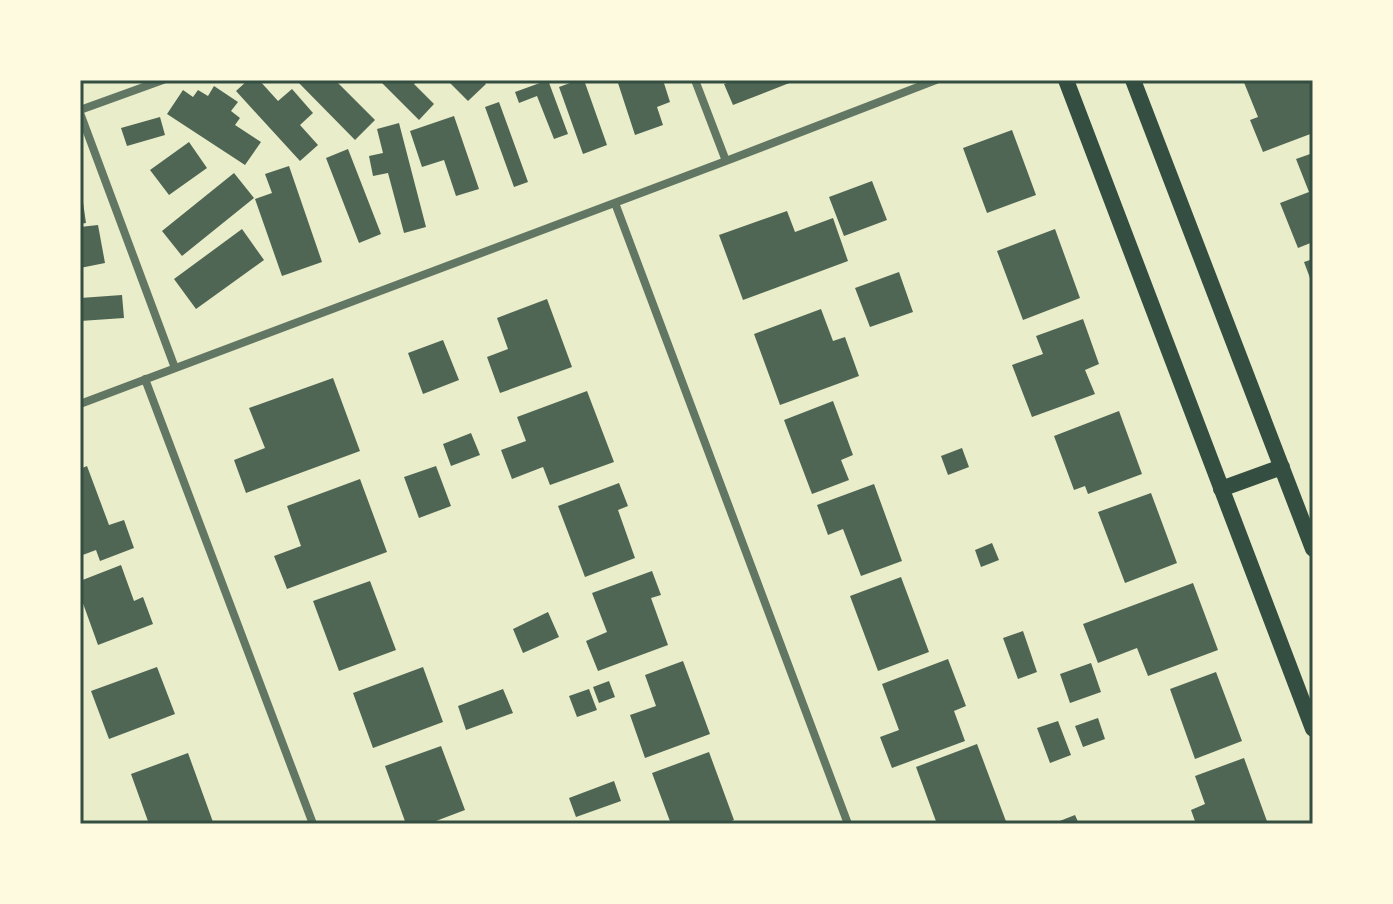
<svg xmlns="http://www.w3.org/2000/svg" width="1393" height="904" viewBox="0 0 1393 904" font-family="Barlow,sans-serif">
<rect width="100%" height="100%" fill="#e9edc9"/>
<path fill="#4f6655" d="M248,80H259L278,101L292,89L313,113L300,125L318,145L300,161L236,91Z
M296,80H335L375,120L355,140Z
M379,80H418L414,84L434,104L419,120Z
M447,80H482L486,84L468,101Z
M548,80L568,134L554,139L537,96L519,103L515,92Z
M578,80H584L607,145L583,154L559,87Z
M617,80H663L670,102L657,107L663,125L635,135Z
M734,80H797L733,105L724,84Z
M1243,80H1313V133L1263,152L1250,120L1258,117Z
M214,86L238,102L231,111L240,118L235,125L261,142L245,165L167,114L183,90L193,97L198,90L208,96Z
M499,102L528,182L514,187L485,107Z
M454,116L479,189L456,196L444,160L422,167L410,131Z
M160,117L165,135L127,146L121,128Z
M399,123L426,227L404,233L388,173L373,176L369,156L383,153L377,129Z
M1012,130L1036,195L987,213L963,148Z
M189,142L207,168L169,195L150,170Z
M348,149L381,234L359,243L326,158Z
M1313,153V242L1298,248L1280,203L1309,192L1296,159Z
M289,166L322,262L282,276L255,199L272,193L265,174Z
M234,173L254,198L182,256L162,231Z
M872,181L887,220L844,236L829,197Z
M80,195H82L86,223L80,224Z
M787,211L795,232L833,218L848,261L743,300L719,235Z
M98,225L105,263L80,268V227Z
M242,229L264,260L196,309L174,279Z
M1055,229L1080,298L1023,320L997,251Z
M1313,259V286L1304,262Z
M899,272L913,312L870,327L855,288Z
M122,295L124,318L80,321V298Z
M547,299L572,367L500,393L487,357L508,349L497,318Z
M821,309L833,341L845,337L859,376L780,405L754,334Z
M1083,319L1099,364L1085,370L1095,394L1032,417L1012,365L1043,354L1036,336Z
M443,340L459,380L423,394L408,353Z
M333,378L360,451L246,493L234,460L265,448L249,408Z
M587,391L614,462L550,485L543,467L512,479L501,450L526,441L517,417Z
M833,401L853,455L841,460L849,480L812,494L784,420Z
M1119,411L1142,474L1088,494L1085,486L1074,490L1054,436Z
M471,433L480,455L451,466L443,444Z
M962,448L969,467L948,475L941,456Z
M87,466L109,525L124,520L134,548L100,561L96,550L80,556V469Z
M436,466L451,506L419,518L404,477Z
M360,479L387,552L287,589L274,556L301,546L287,506Z
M619,483L628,506L618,510L635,558L585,577L558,506Z
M874,484L902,561L861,576L843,529L828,535L817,505Z
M1151,493L1177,563L1125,583L1098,512Z
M992,543L999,560L981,567L975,550Z
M121,565L134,601L143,597L153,624L98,645L80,595V581Z
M652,571L661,595L651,598L668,645L598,671L586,641L607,632L592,593Z
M901,577L929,652L878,671L850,596Z
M370,581L396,650L339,671L313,601Z
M1193,583L1218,650L1148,676L1137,648L1098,663L1083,624Z
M548,612L559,637L523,653L513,629Z
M1023,631L1037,672L1018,679L1003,638Z
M948,659L966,706L954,711L965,741L892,768L880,737L899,730L882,684Z
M683,661L710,734L645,758L630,715L656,706L645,675Z
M1091,663L1101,692L1070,703L1060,674Z
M157,667L175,714L109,739L91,691Z
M423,667L443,722L373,748L353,693Z
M1216,672L1242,741L1195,759L1170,689Z
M609,681L615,697L599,703L593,687Z
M503,689L513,713L466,730L458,706Z
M589,689L597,710L577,717L569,696Z
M1098,718L1105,739L1083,747L1075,726Z
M1058,721L1071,755L1050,763L1037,728Z
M977,744L1007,824H937L916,767Z
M441,746L465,810L428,824H406L385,766Z
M709,752L734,820L724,824H671L652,773Z
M188,753L213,822L207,824H149L131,774Z
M1244,758L1268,824H1196L1191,810L1205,804L1195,776Z
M614,781L621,801L576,817L569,798Z
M1075,815L1079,824H1052Z"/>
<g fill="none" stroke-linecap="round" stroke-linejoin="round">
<path stroke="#617663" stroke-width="8" d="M695,80L726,161
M80,110L163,80
M80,113L175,368
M615,203L848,824
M145,379L313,824
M80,404L726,161L936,80"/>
<path stroke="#344e41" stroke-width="16" d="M1066,80L1313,729
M1133,80L1313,549
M1221,489L1282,467"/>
</g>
<rect width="1393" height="904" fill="none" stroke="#fefae0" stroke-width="164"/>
<rect x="82" y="82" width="1229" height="740" fill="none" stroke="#344e41" stroke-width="3"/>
</svg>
